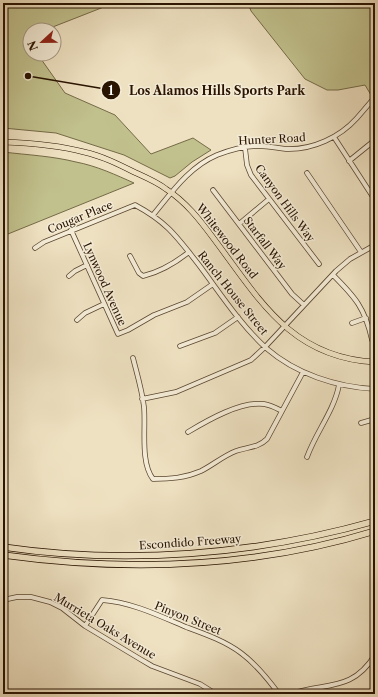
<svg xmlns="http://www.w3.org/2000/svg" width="378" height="697" viewBox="0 0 378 697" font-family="'Libre Caslon Text',serif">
<rect width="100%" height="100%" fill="#eee1c1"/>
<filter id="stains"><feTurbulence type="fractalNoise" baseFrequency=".005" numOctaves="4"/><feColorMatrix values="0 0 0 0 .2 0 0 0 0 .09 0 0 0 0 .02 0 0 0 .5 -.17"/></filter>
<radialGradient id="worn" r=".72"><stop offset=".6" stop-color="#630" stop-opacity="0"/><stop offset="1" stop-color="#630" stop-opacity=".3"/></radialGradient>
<path fill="#c1c18d" stroke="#756a47" d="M3,3H114L45,30H30V54H41V59L65,93L115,115L151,154L193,138L211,150L192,162L175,176L170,178L124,155L56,133L3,128Z
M248,3H375V91L371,95L365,85L338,90H327L305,79L251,11Z
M3,152C28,155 52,156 76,162C97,166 116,175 134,183L3,236Z"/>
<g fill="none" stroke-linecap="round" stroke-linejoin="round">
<g stroke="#5a4631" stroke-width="5.5">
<path id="minor" d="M334,137L375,200
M245,148L247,165L251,175L319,264
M349,161L375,140
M307,173L361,252
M213,190L292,294L304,305
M153,215C172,192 189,167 217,155C230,150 245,146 259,146C268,146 277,148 286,149C313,150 340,137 357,118C363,111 369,104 375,97
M239,224L269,199
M71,230L118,334L128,330L154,315L187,302L213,284
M35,248L44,242L135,205C167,222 177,237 199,265C220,293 240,324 266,348C296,374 336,387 375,389
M130,256L139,273L143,276C160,272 175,263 189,252
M333,275C355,297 365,308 372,340
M69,276L75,271L87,265
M77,320L85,313L104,304
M352,323L366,318
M180,346L215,333L238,317
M133,358C137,374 142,390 144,407C146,428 140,462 153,479C170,479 185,478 201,471C213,465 223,456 236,451C247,447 258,448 267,439L303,372
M142,399L176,392L251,360L265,347L336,271L350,259L375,245
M361,423L375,419
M188,432C208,420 241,401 264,404C271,405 276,408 282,411
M307,457C316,432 334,411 339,385
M374,562L375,565
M3,600L17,597H31L50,602L62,608L85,626L140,659L152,666L200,684L216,694
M85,626L102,600C131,602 160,616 186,627C205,634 225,641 241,653C256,664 268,679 279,694
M291,694C326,682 352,692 375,655"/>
</g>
<g stroke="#291301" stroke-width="6">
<path id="major" d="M3,142C30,143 58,145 84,152C102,156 118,164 134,172C145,177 157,182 166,189C186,202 200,220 214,239C259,299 291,358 375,362"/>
</g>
<g stroke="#291301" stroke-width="7">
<path id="highway" d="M3,547C126,565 255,555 375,521
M3,555C127,572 254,568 375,531"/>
</g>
<use href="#minor" stroke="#f4ecd7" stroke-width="4"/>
<use href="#major" stroke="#eee1c1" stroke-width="5"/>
<use href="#highway" stroke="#eee1c1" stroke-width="5.5"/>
</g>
<g text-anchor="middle" stroke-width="3" stroke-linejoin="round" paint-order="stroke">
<g font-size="11" fill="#291301" stroke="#f4ecd7">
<text transform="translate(272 139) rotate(-3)" y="4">Hunter Road</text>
<text transform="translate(285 203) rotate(54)" y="4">Canyon Hills Way</text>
<text transform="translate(80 217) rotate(-22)" y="4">Cougar Place</text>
<text transform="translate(227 241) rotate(52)" y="4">Whitewood Road</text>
<text transform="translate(265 243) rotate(53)" y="4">Starfall Way</text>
<text transform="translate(105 284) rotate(66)" y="4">Lynwood Avenue</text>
<text transform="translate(233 293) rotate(51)" y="4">Ranch House Street</text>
<text transform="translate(190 542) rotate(-4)" y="4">Escondido Freeway</text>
<text transform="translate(188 618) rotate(22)" y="4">Pinyon Street</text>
<text transform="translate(105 626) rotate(31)" y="4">Murrieta Oaks Avenue</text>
</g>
</g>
<path fill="none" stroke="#291301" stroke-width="1.5" d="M28 76L111 90"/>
<g fill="#291301" stroke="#f4ecd7" stroke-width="1.5">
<circle cx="28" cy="76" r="4"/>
<circle cx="111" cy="90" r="10"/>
</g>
<g font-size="12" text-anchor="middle" font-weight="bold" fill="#fff">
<text x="111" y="95">1</text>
</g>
<g font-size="12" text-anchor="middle" font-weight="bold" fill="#291301" stroke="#f4ecd7" stroke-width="3" stroke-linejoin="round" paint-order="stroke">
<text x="217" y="95">Los Alamos Hills Sports Park</text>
</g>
<rect width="378" height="697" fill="none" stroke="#eee1c1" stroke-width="16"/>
<rect x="4" y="4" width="370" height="689" fill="none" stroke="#291301" stroke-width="2"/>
<rect x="8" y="8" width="362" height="681" fill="none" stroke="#291301"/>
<g transform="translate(42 42) rotate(248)"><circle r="19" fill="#f4ecd7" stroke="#a39581"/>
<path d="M0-3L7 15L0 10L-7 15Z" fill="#8f2418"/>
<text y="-6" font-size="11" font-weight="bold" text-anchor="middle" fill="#291301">N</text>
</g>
<rect width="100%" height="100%" filter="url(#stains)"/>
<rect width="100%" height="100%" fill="url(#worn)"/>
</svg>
